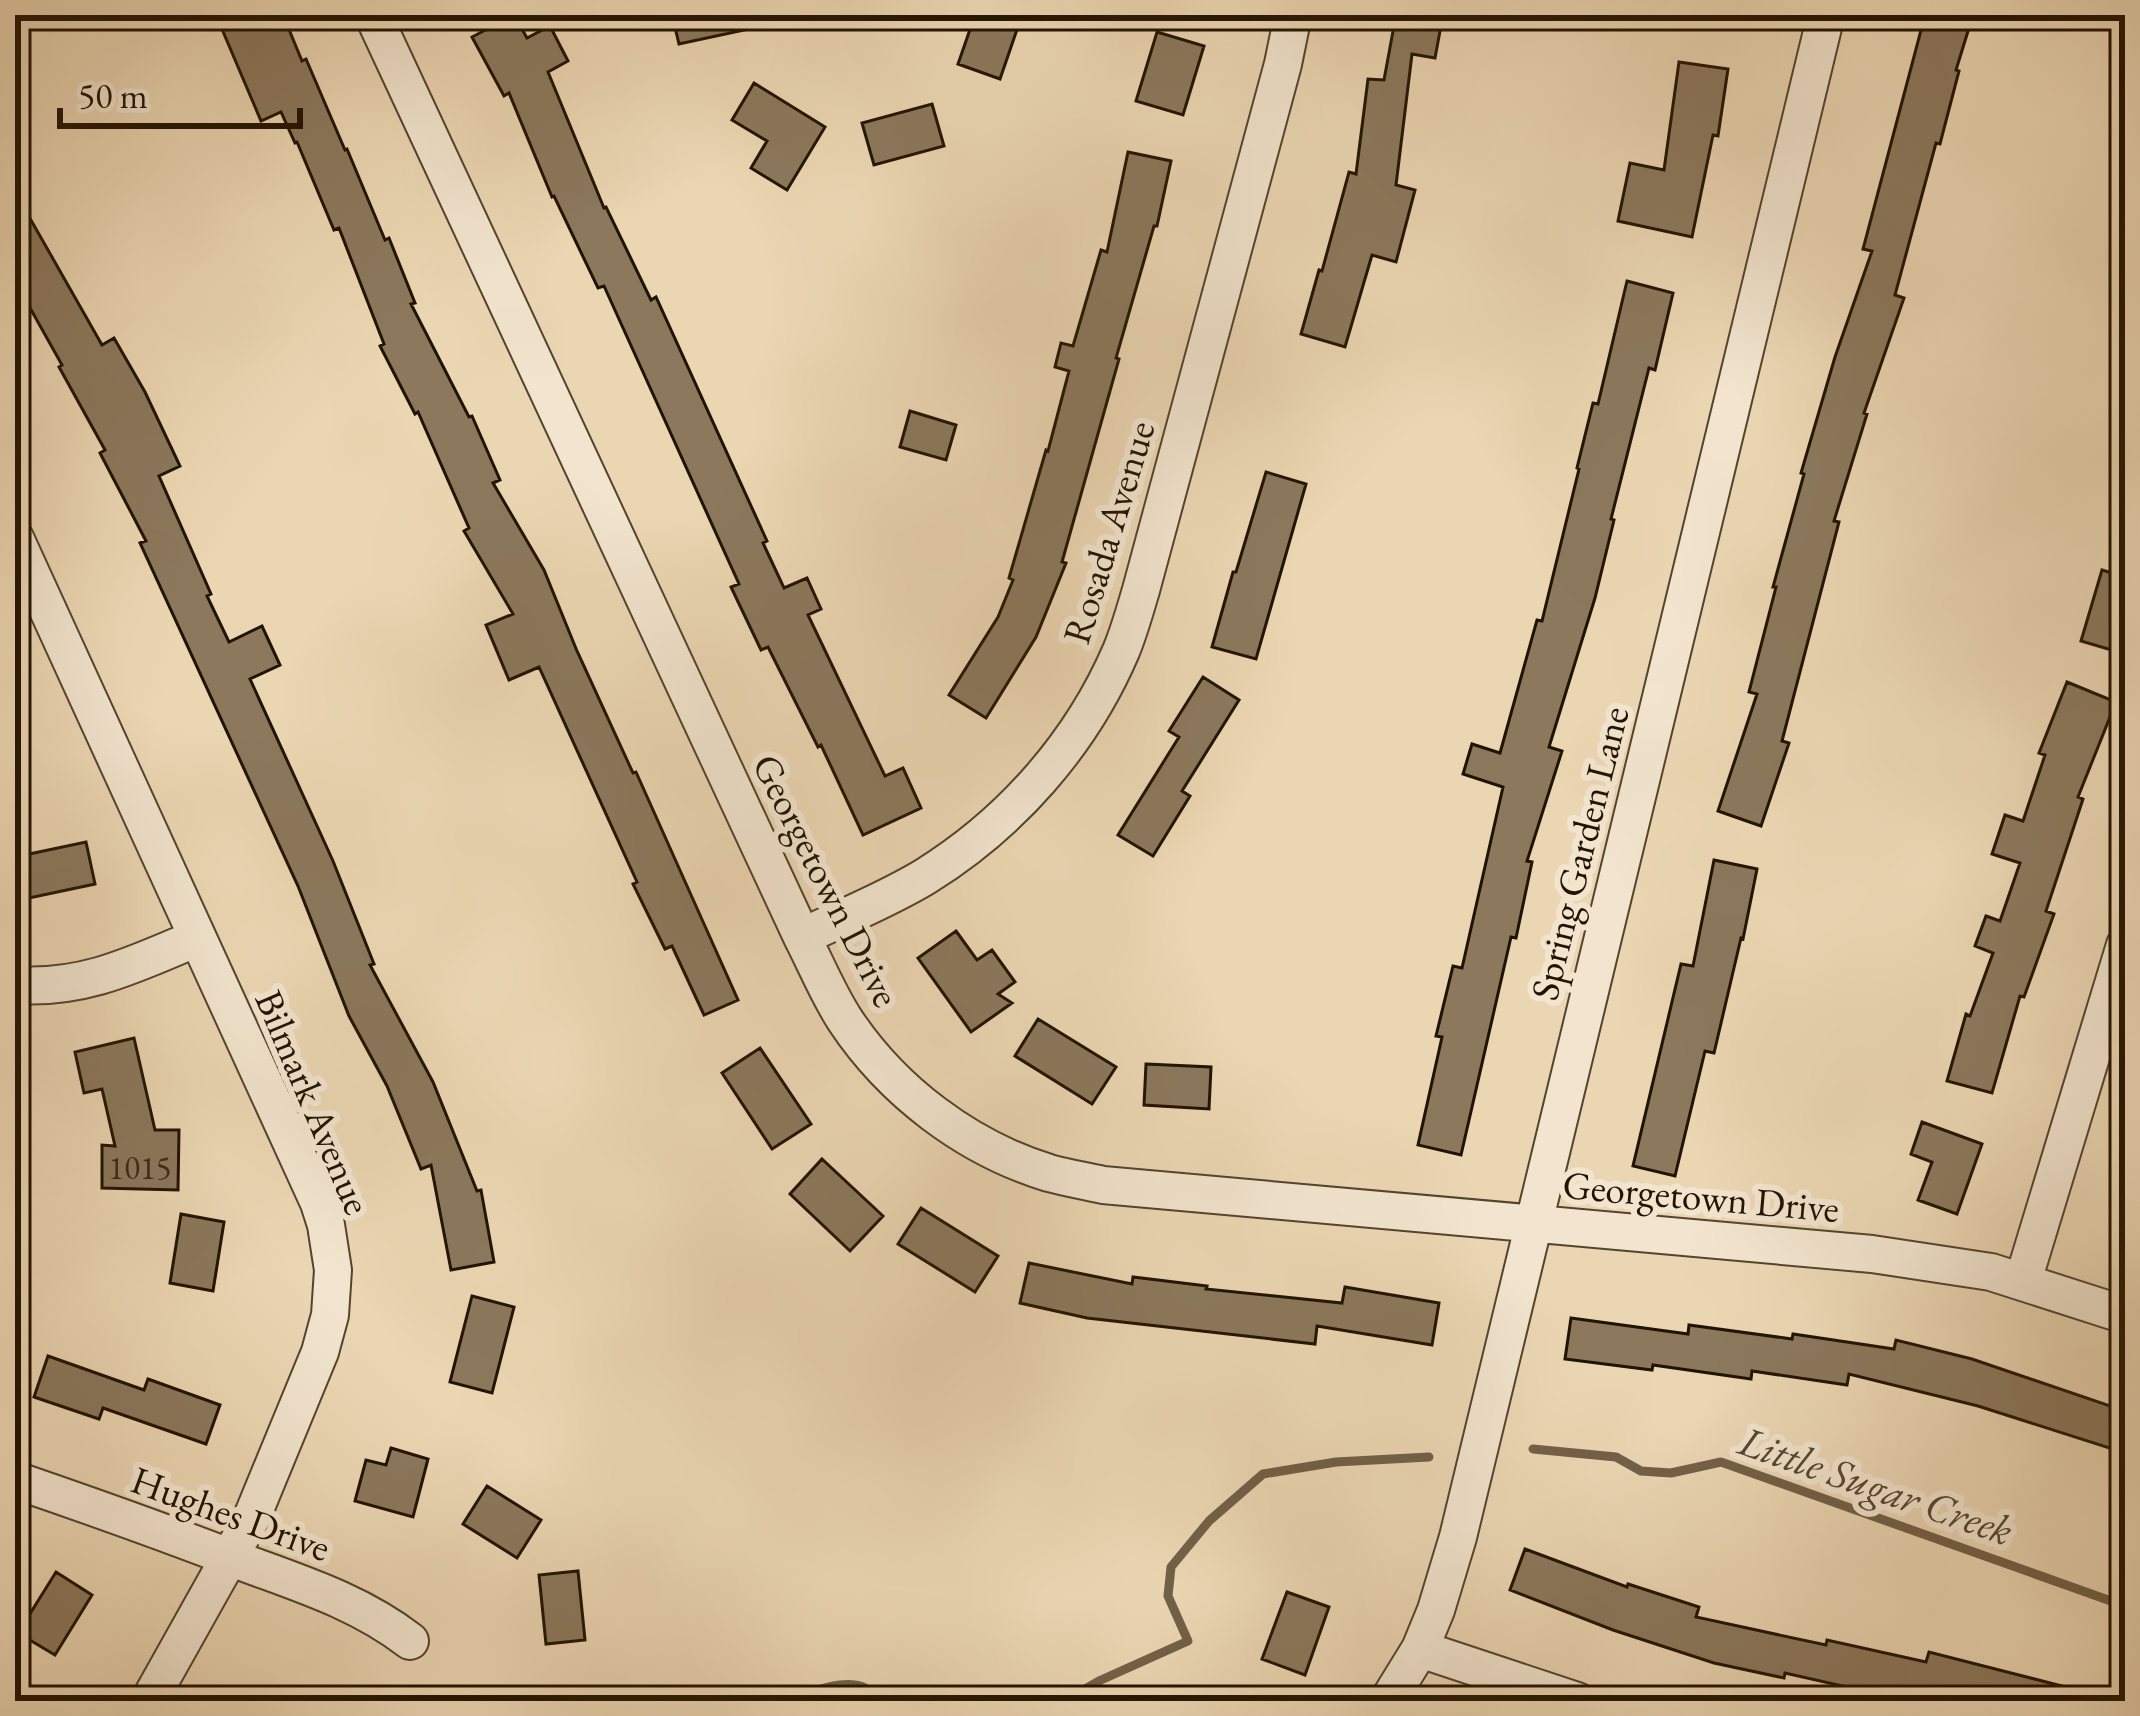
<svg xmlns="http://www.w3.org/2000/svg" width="2140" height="1716" viewBox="0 0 2140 1716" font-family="'EB Garamond',serif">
<rect width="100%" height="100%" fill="#ebd6b3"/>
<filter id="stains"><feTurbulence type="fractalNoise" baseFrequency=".00167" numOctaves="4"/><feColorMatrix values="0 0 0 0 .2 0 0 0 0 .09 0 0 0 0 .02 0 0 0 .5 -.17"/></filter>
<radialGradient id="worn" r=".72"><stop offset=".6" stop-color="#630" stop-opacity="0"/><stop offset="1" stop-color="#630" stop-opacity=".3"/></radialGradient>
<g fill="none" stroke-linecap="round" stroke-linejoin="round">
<path stroke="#726047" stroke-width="9" d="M1533,1449L1616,1457L1641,1471L1671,1473L1721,1462L2125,1606
M791,1701C809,1692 843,1679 863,1687C870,1690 874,1696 880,1701
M1064,1701L1101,1680L1188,1641L1168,1596L1171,1567L1209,1521L1263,1474L1336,1462L1429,1457"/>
</g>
<path fill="#8b785d" stroke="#221300" stroke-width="3" d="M216,15H283L302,61L306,59L345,150L347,149L385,240L389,238L415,303L411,304L469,417L472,416L500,480L493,483L544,570L577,651L633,773L636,772L738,1000L704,1015L672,946L665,949L633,884L637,882L539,667L509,680L486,625L513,614L464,531L469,528L418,412L415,414L380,346L384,344L339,228L334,230L297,142L295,143L281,112L261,121Z
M514,15L527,38L550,26L568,61L548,72L604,208L606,207L651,300L656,297L767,541L763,543L784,588L807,578L821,609L808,615L885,776L903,768L921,808L863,835L821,745L818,747L768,647L761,650L731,587L739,584L604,286L598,288L554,196L552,197L509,93L504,96L472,37Z
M672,15H761L763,26L679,44Z
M975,15H1022L1000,79L958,64Z
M1396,15H1443L1435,58L1412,54L1396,185L1415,190L1396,262L1372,255L1345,347L1301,334L1319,270L1322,271L1349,172L1356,174L1368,79L1384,80Z
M1925,15H1973L1956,70L1959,71L1940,144L1936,143L1895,295L1904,298L1864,413L1867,414L1834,521L1839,522L1782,741L1789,743L1761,826L1718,811L1757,694L1749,692L1776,587H1773L1804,474L1801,473L1835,357L1872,251L1863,249Z
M1157,32L1204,46L1183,115L1136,101Z
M1679,62L1728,69L1718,136L1713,135L1692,237L1618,221L1630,163L1664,170Z
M754,83L825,127L787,190L751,168L767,141L732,120Z
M932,104L944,146L874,165L862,123Z
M1128,152L1171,161L1157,226H1154L1116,358L1119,359L1062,562L1066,563L1036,637L986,718L949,695L998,617L1013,580L1009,578L1046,450L1048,451L1069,371L1055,367L1061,343L1073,346L1101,250L1107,252Z
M15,192L102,345L114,338L145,392L180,466L159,476L211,594L207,596L229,642L262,626L280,665L250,679L333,861L374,964L370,965L433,1082L477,1191L481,1190L494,1262L451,1270L431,1165L421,1169L387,1086L349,1016L298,886L140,543L146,541L100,453L105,450L59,367L62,365L15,281Z
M1627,281L1673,293L1655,370L1649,368L1611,519L1614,520L1595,598L1549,747L1562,751L1527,861L1532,862L1516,938L1511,937L1461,1155L1418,1145L1442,1037L1436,1036L1453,966L1462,968L1503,787L1463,774L1472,744L1500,753L1537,620L1542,621L1579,469L1577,468L1593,403L1598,404Z
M910,411L956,425L946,460L900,447Z
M1266,472L1306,484L1256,659L1212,647L1233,572H1236Z
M2102,570L2125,577V654L2081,641Z
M1203,677L1239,700L1182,791L1190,796L1153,856L1118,835L1179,737L1169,731Z
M2067,682L2116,702L2078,797L2083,799L2046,911L2054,914L2024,997L2020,996L1992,1093L1947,1081L1966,1014L1970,1016L1993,953L1975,946L1986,916L2000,921L2020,863L1992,854L2005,815L2023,821L2045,755L2039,753Z
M86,842L95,884L15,901V857Z
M1714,860L1757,869L1743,939L1741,938L1714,1053L1705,1051L1675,1176L1633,1166L1681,964L1693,966Z
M956,931L977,960L992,950L1015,982L998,994L1012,1003L971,1032L918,958Z
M1038,1019L1116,1067L1092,1104L1015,1056Z
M134,1038L155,1130H179L178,1190L102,1188V1145L115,1146L102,1089L84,1093L75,1052Z
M760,1048L811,1124L772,1149L722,1073Z
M1146,1064L1211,1067L1209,1109L1144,1105Z
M1922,1122L1982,1144L1957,1214L1918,1200L1932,1162L1911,1154Z
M822,1159L883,1216L850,1251L790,1194Z
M921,1208L998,1256L975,1292L898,1244Z
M181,1214L224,1222L213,1291L170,1283Z
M1029,1263L1132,1284L1133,1277L1207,1286L1206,1289L1342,1303L1345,1287L1439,1303L1432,1345L1317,1326L1315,1344L1087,1318L1020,1303Z
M472,1296L514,1307L492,1393L450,1382Z
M1571,1318L1688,1334L1689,1325L1792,1339L1793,1334L1894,1349L1896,1340L1972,1359L2125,1411V1453L1978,1406L1849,1374L1847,1385L1752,1371L1751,1379L1653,1365L1652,1370L1565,1359Z
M48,1356L144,1390L148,1379L220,1405L206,1444L103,1408L99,1419L34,1397Z
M391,1448L428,1459L413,1517L355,1501L366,1460L386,1465Z
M487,1486L541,1520L517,1558L463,1524Z
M1525,1549L1627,1587L1628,1584L1699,1607L1696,1617L1826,1645L1827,1640L1926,1662L1929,1652L2085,1692L2084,1701H1946L1893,1687L1891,1697L1785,1673L1784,1678L1714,1663L1613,1630L1510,1590Z
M578,1571L585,1640L546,1644L539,1575Z
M56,1572L92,1595L55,1655L18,1633Z
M1287,1592L1329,1607L1305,1675L1262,1659Z"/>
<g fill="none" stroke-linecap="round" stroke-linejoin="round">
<g stroke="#54442d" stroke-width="40">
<path id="minor" d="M373,15L802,937C816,964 828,994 845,1020C892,1091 967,1148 1049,1173C1067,1178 1085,1181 1103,1185L1872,1254L1991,1272L2125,1315
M15,538L319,1203L326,1225L333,1270L330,1315L320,1352L252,1517L149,1701
M802,937C843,917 887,900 926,876C1011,823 1081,744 1121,651C1129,632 1135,610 1141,590L1283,64L1293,15
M15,985C84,990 135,964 197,938
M2023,1281L2125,945
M15,1480C88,1505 161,1531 234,1559C295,1582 357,1600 410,1641
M1420,1649L1577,1701
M1388,1701L1420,1649L1436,1610L1458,1537L1826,15"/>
</g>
<use href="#minor" stroke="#f2e4ce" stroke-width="36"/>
</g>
<g text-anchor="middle" stroke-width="12" stroke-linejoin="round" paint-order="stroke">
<g font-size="33" fill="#3c2c17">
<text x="140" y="1179">1015</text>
</g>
<g font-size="39" fill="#221300" stroke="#f2e4ce">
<text transform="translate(1108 532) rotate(-73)" y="14">Rosada Avenue</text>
<text transform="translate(1579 853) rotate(-76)" y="14">Spring Garden Lane</text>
<text transform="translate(827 880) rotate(63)" y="14">Georgetown Drive</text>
<text transform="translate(314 1102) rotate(67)" y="14">Bilmark Avenue</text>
<text transform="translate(1701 1196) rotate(5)" y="14">Georgetown Drive</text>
<text transform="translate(231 1513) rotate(20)" y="14">Hughes Drive</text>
</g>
<g font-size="42" font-style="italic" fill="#57472f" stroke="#f2e4ce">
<text transform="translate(1876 1485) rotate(19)" y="15">Little Sugar Creek</text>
</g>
</g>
<rect width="2140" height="1716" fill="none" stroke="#ebd6b3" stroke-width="60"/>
<rect x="18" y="18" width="2104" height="1680" fill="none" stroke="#221300" stroke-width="6"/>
<rect x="30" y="30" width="2080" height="1656" fill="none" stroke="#221300" stroke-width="3"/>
<path d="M60 108v18h240v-18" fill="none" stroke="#221300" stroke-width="6"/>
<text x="78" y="108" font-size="36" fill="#221300" stroke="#f2e4ce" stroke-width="9" paint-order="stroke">50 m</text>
<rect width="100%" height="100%" filter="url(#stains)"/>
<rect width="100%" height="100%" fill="url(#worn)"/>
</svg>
